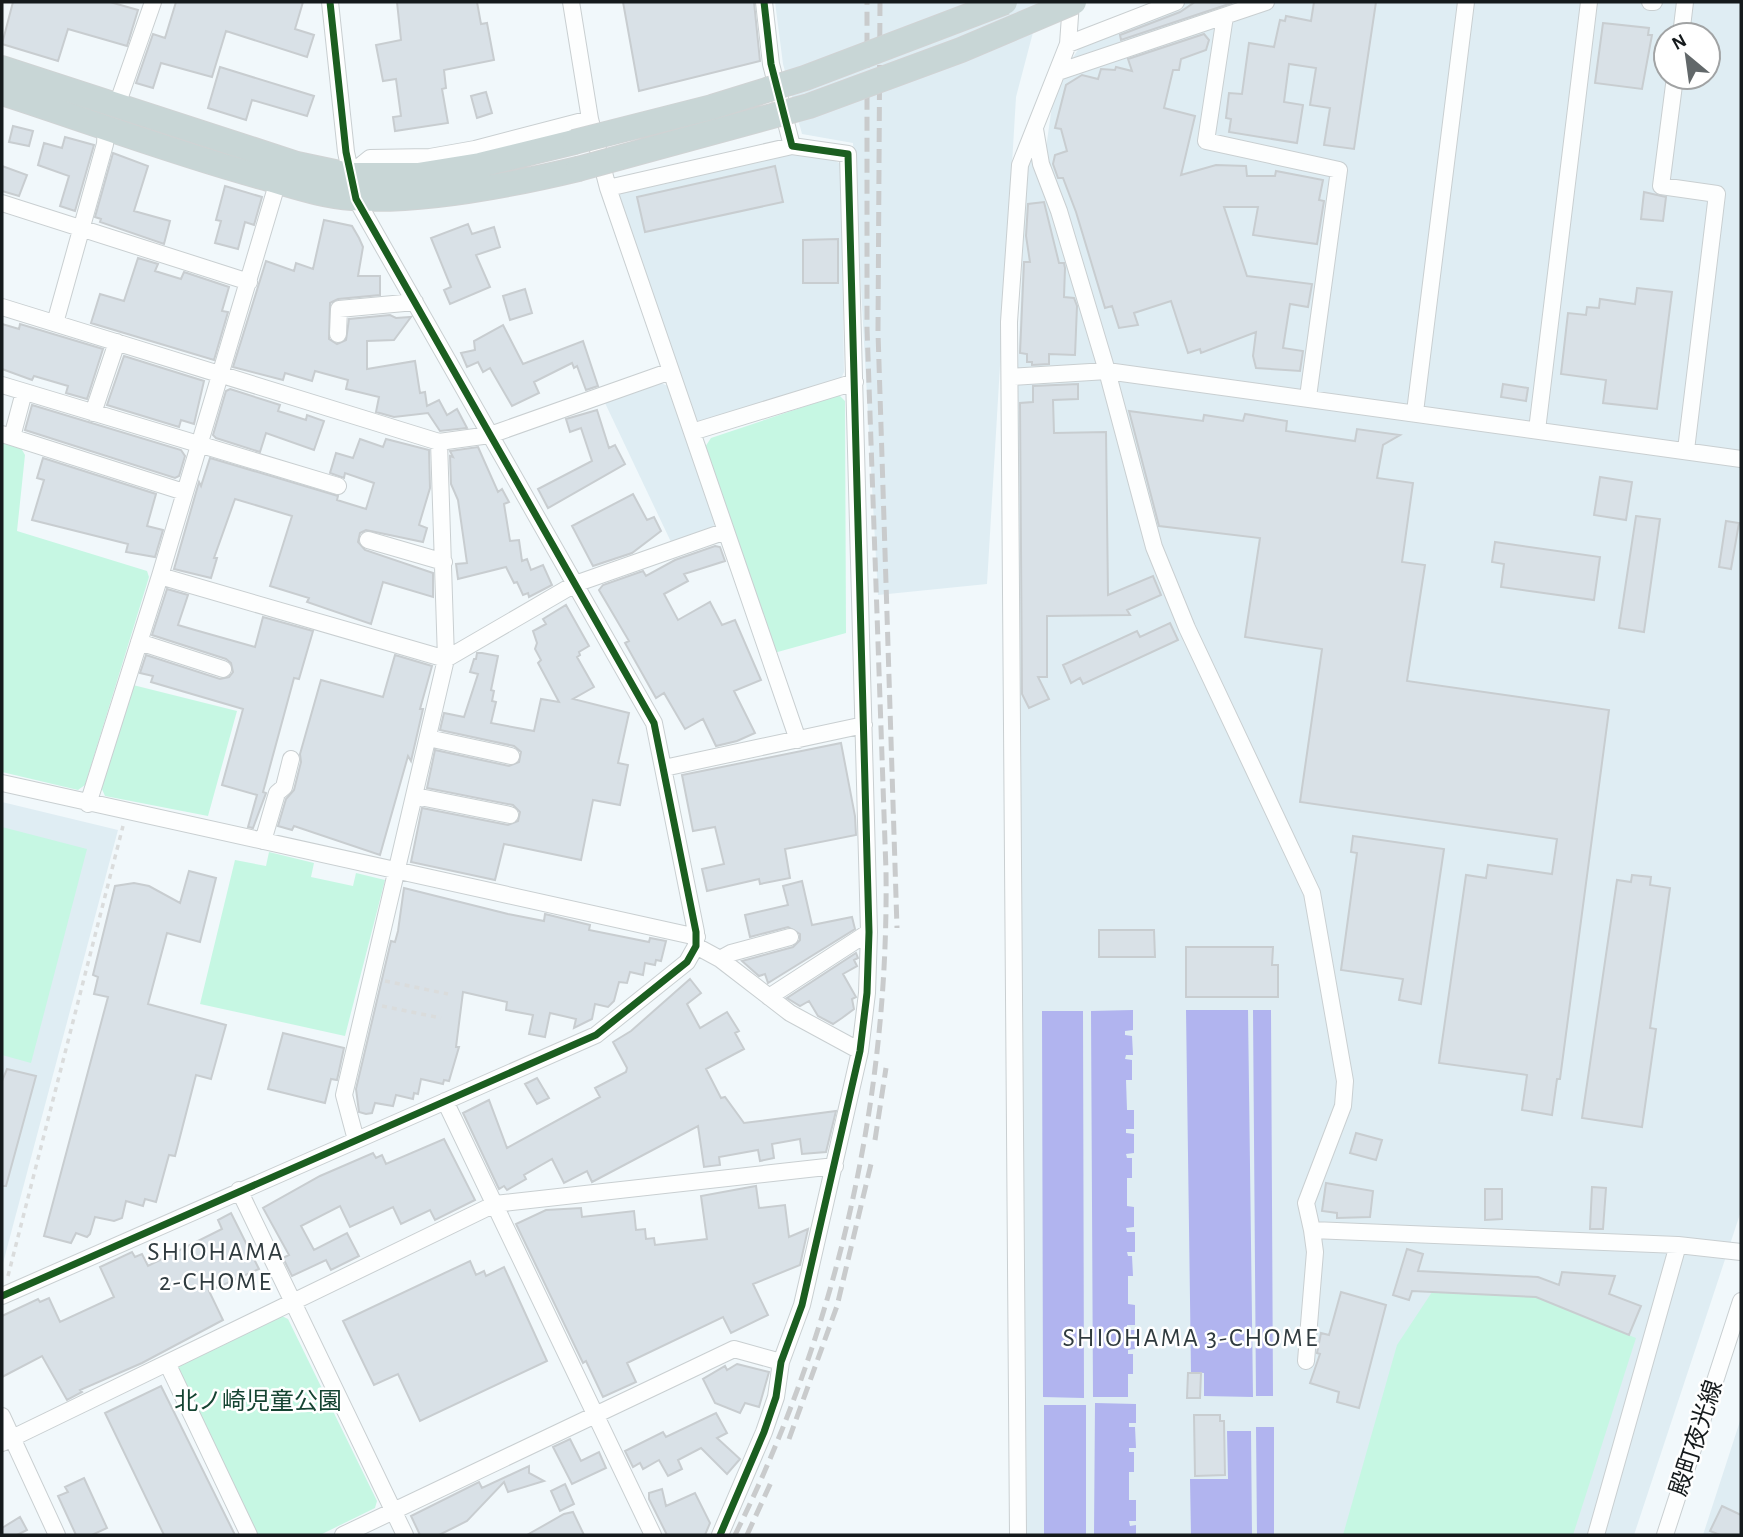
<svg xmlns="http://www.w3.org/2000/svg" width="1743" height="1537" viewBox="0 0 1743 1537" font-family="'Alegreya Sans','Noto Sans JP',sans-serif">
<rect width="100%" height="100%" fill="#f1f8fb"/>
<path fill="#dfedf3" fill-rule="evenodd" d="M775,2H1041L1016,97L987,584L878,595L853,143L802,134L783,64Z
M1189,2H1741V1211L1634,1535H1027L1017,391L1026,164L1046,148L1055,85L1081,45ZM1666,35H1708V77H1666Z
M778,154L830,158L841,164L844,372L841,379L697,423L615,190Z
M661,383L668,386L717,520L713,529L671,542L605,403Z
M2,802L118,830L2,1267Z
M1741,1418V1535H1703Z"/>
<path fill="#c6f7e3" d="M839,395L845,401L846,633L774,653L705,447L711,438Z
M2,442L21,448L25,455L17,531L147,571L149,577L85,785L78,790L2,772Z
M133,685L237,711L208,816L105,796L101,787Z
M2,827L87,849L31,1063L2,1055Z
M269,852L314,863L311,877L353,886L356,873L385,880L345,1036L200,1004L235,860L266,866Z
M1432,1292L1536,1297L1636,1338L1573,1535H1343L1397,1345Z
M282,1316L288,1319L377,1501L375,1508L320,1535H254L175,1375L179,1366Z"/>
<path fill="#b1b4ef" d="M1133,1010V1030L1125,1031V1035L1132,1036L1133,1055H1126L1125,1059L1132,1060V1080H1126L1127,1110H1134V1129H1126V1133L1134,1134V1153L1126,1154L1127,1158H1132V1178H1127V1206L1134,1207V1227L1126,1228L1127,1232H1135V1252H1127L1128,1256H1132L1133,1276H1128V1304L1135,1305V1325H1127V1330H1135V1349L1128,1350V1354H1133V1374H1128V1397H1093L1091,1011Z
M1186,1010H1248L1253,1397L1204,1396V1373L1191,1372Z
M1253,1010H1271L1273,1396H1256Z
M1042,1011H1083L1084,1398L1043,1397Z
M1095,1403L1136,1404V1423H1129V1427H1135L1136,1448H1129V1452H1134V1472H1129V1500H1136V1521H1129L1130,1526L1136,1525V1535H1094Z
M1044,1405H1086V1535H1044Z
M1256,1427H1274V1535H1257Z
M1227,1431H1251L1252,1535H1191L1190,1479H1228Z"/>
<path fill="#d9e1e7" stroke="#c8cdd0" stroke-width="2" d="M13,2H110L138,10L127,46L68,29L58,61L2,44Z
M176,2H303L295,29L314,35L307,57L226,31L212,77L161,63L153,88L136,83L153,34L165,38Z
M397,2H477L481,24L487,23L494,60L444,70L446,88L442,89L448,123L395,131L393,117L401,116L396,79L383,81L376,45L401,40Z
M623,2H754L760,61L639,91Z
M1195,2L1232,3L1121,40L1120,35L1180,12Z
M1314,2H1376L1354,149L1324,145L1330,108L1310,105L1316,68L1289,64L1284,102L1303,105L1297,143L1229,132L1231,119L1226,118L1229,93L1242,94L1249,43L1274,47L1280,20L1285,21L1286,16L1311,21Z
M1603,23L1649,28L1648,35H1652L1642,89L1595,83Z
M1204,34L1209,40L1206,50L1181,59L1179,70H1173L1164,108L1195,116L1181,175L1216,165L1246,166L1247,176H1275L1276,171L1323,180L1319,200L1324,201L1317,244L1253,235L1258,207H1224L1247,276L1312,284L1308,307L1290,304L1283,348L1303,351L1300,371L1256,368L1253,356L1256,332L1201,353L1200,349L1188,353L1171,301L1134,313L1138,325L1119,328L1112,306L1105,308L1076,212L1063,178H1058L1053,164L1055,155L1067,151L1061,129L1055,128L1066,85L1082,75L1098,79L1101,69L1115,70L1116,67L1132,71L1128,59Z
M220,67L314,96L307,116L252,100L246,120L208,108Z
M486,92L492,113L477,118L471,96Z
M13,126L33,131L29,146L9,142Z
M65,137L94,145L75,211L60,206L69,176L38,165L44,143L62,148Z
M113,153L148,166L134,211L170,221L164,244L100,222L101,219L95,217Z
M2,166L27,175L19,196L2,191Z
M775,166L783,202L645,232L637,197Z
M225,186L262,197L254,225L245,222L238,249L215,243L221,221L216,220Z
M1644,192L1666,197L1663,221L1641,219Z
M1044,202L1059,263H1064L1065,268L1064,297L1074,298L1077,306L1075,355L1049,354V364L1032,365V362H1027V354L1020,353L1024,262H1030L1026,236L1028,204Z
M324,220L352,226L359,238L363,247L358,276H380V295L338,299L330,303L329,339L337,344L346,340L349,319L390,315L396,318L411,317L394,340L367,341V369L415,361L420,393L425,392L427,406L439,400L447,415L457,409L467,428L440,431L428,413L394,417L376,412L379,397L346,389L348,380L315,371L312,381L285,373L283,380L233,367L266,261L294,271L296,263L313,269Z
M468,224L472,234L494,227L500,247L476,255L490,287L450,304L444,290L451,287L431,238Z
M838,239V283H803V240Z
M138,258L158,264L155,271L181,279L184,272L229,287L222,311L228,312L214,360L91,323L100,294L124,301Z
M1637,288L1672,292L1657,409L1603,403L1606,380L1561,374L1568,313L1586,315L1587,307L1599,308L1600,299L1635,304Z
M525,289L532,313L510,320L503,296Z
M2,324L19,329L20,324L103,349L87,399L66,393L68,386L34,376L32,380L2,369Z
M503,325L523,364L583,341L598,386L586,390L577,366L574,368L572,363L534,382L539,393L512,406L490,368L483,372L478,362L467,367L461,353L475,350L474,341Z
M124,356L204,381L194,424L181,420L179,427L107,405Z
M1078,384V399L1053,400L1054,433L1106,432L1108,595L1153,576L1161,595L1127,610L1130,615L1047,616V677H1038L1049,699L1029,708L1022,694L1020,403L1033,402V386Z
M1503,384L1528,388L1526,401L1501,397Z
M230,389L280,405L278,411L306,420L307,415L324,421L314,450L266,433L260,452L216,438L213,435L226,391Z
M32,405L181,450L185,456L179,476L175,478L25,430Z
M597,410L609,448L615,445L625,464L548,508L538,489L592,461L581,428L570,432L566,419Z
M1129,411L1203,421L1204,415L1243,421L1245,414L1287,421L1286,431L1355,441L1357,429L1400,435L1383,445L1377,478L1413,483L1402,562L1425,565L1407,681L1609,710L1560,1079H1557L1552,1115L1522,1110L1527,1075L1439,1063L1466,875L1486,878L1488,865L1552,874L1557,839L1300,802L1322,649L1245,637L1260,538L1159,526Z
M360,439L383,447L386,439L429,450L430,488L419,525L427,528L423,542L366,530L360,533L358,542L365,550L433,573V597L383,582L371,624L307,602L309,598L270,586L292,516L235,499L214,558H217L211,578L174,569L199,482L201,486L210,458L338,496L337,500L366,509L374,483L345,473L344,478L330,473L336,453L353,458Z
M478,447L498,492L502,489L509,502L504,504L510,541L519,540L522,561L527,559L531,570L543,565L552,585L529,597L528,593L523,595L517,582L514,583L506,567L458,579L456,564L467,563L458,500L451,484L450,456L453,457L450,451Z
M43,458L156,494L147,526L163,530L155,557L126,552L128,544L32,520L44,480L37,478Z
M1600,477L1632,482L1626,520L1594,515Z
M633,494L647,520L654,517L661,531L632,553L593,566L572,526Z
M1636,516L1660,519L1644,632L1619,628Z
M1726,521L1739,523L1731,569L1719,567Z
M1495,542L1600,557L1594,600L1501,587L1504,564L1492,562Z
M715,546L720,547L725,561L684,574L688,581L664,594L678,620L710,602L722,625L735,620L761,680L734,691L755,733L737,741L716,746L703,719L685,729L664,693L656,698L625,643L629,641L599,590L603,585L643,571L646,576L675,560Z
M167,589L188,595L178,625L195,630L255,647L263,617L313,631L299,679L294,678L263,792L266,793L253,828L248,827L257,795L222,785L243,709L151,682L153,676L140,673L146,655L220,679L229,677L233,672L231,663L226,659L152,635Z
M566,605L589,646L579,652L580,655L577,657L594,687L573,699L629,713L618,763L628,765L620,805L593,800L581,860L504,844L495,880L411,862L422,808L508,825L518,821L520,812L513,805L427,788L435,750L509,766L519,762L521,752L514,746L440,730L444,713L464,717L478,674L470,672L474,659H476L477,653H482L498,656L491,690L494,691L492,701L496,702L491,723L534,731L541,699L559,702L538,663L541,660L535,649L537,643L533,631L546,624L543,619Z
M1170,623L1178,640L1083,684L1080,678L1071,683L1063,665L1137,631L1140,637Z
M395,655L432,666L420,709H423L411,761L408,756L380,855L294,826L292,830L278,826L286,799L294,790L301,762L300,754L321,680L383,697Z
M841,743L855,816L856,835L785,849L790,878L760,884L759,879L707,891L702,869L724,864L715,827L693,831L682,775Z
M1353,836L1444,849L1421,1004L1399,1000L1403,979L1341,970L1357,853L1351,852Z
M189,871L216,878L200,942L167,933L148,1004L226,1025L211,1079L196,1075L175,1156L169,1155L156,1202L145,1199L143,1206L126,1201L122,1218L114,1221L95,1217L90,1234L87,1237L76,1233L71,1243L44,1236L108,997L94,994L98,977L93,975L115,886L134,883L149,886L180,903Z
M1632,875L1651,877L1650,885L1670,888L1650,1028L1656,1029L1642,1127L1582,1118L1617,880L1631,882Z
M802,881L812,925L852,917L855,929L768,983L765,974L759,976L742,961L793,947L800,940V934L788,927L750,937L745,915L788,905L783,886Z
M404,888L508,914L544,921L545,914L590,925L589,930L649,942L650,938L666,941L661,961L656,960L655,965L645,963L643,975L630,972L627,983L619,982L614,1001L608,1007L595,1004L592,1019L574,1028L576,1019L550,1013L545,1037L529,1034L533,1015L506,1010L507,1002L463,992L456,1047H459L449,1081L444,1080L443,1084L421,1079L418,1094L414,1093L413,1099L396,1095L393,1106L375,1103L372,1113L366,1114L359,1112L356,1089L391,941L395,942L398,931Z
M1099,930H1154L1155,957H1099Z
M1186,947H1273L1272,965H1278V997H1186Z
M856,953L858,958L854,960L857,966L843,974L856,997L852,999L854,1009L842,1018L833,1024L818,1016L809,1001L800,1006L787,998Z
M690,979L701,993L687,1004L700,1028L727,1012L739,1031L735,1033L744,1049L706,1069L721,1098L725,1097L744,1123L836,1111L826,1152L802,1154L800,1139L772,1144L774,1158L760,1161L758,1150L719,1157L720,1165L704,1167L698,1126L592,1182L587,1171L564,1183L552,1159L524,1175L526,1179L507,1190L504,1186L499,1189L463,1113L489,1100L507,1148L600,1097L595,1088L626,1072L627,1068L613,1042L631,1031Z
M283,1033L344,1048L337,1080L331,1079L325,1103L268,1089Z
M7,1069L36,1076L6,1186H2V1081Z
M537,1078L549,1098L537,1104L525,1084Z
M1356,1133L1382,1140L1376,1160L1350,1153Z
M444,1139L475,1200L435,1220L430,1210L401,1224L393,1207L350,1227L340,1206L301,1226L314,1250L347,1233L359,1256L331,1270L326,1260L292,1276L283,1258L289,1255L263,1208L320,1176L373,1153L376,1158L382,1155L386,1164Z
M1326,1183L1373,1191L1370,1217L1337,1218V1213L1322,1211Z
M756,1186L759,1208L785,1205L789,1237L808,1229L800,1265L753,1284L768,1315L731,1333L723,1317L627,1363L636,1382L603,1397L586,1361L583,1363L516,1224L546,1210L581,1208L582,1217L634,1211L636,1230L645,1229L646,1239L654,1238L655,1245L707,1239L701,1196Z
M1592,1187L1606,1188L1603,1229H1590Z
M1485,1189H1502V1219L1485,1220Z
M231,1213L259,1269L209,1291L223,1320L142,1363L80,1390L82,1392L67,1400L42,1356L2,1377V1316L38,1299L40,1302L49,1298L60,1322L114,1297L100,1267L132,1252L135,1257L142,1254L148,1266L222,1229L218,1220Z
M1407,1249L1423,1254L1418,1271L1538,1277L1559,1285L1562,1272L1615,1276L1609,1294L1641,1306L1629,1335L1536,1297L1412,1291L1409,1300L1393,1295Z
M470,1261L476,1275L484,1271L486,1276L504,1267L547,1361L420,1421L398,1374L374,1385L343,1321Z
M1341,1292L1386,1305L1359,1408L1337,1402L1339,1392L1310,1383L1320,1354L1317,1353L1321,1333L1329,1335Z
M737,1364L769,1372L759,1407L745,1403L740,1413L715,1403L703,1379L725,1366L727,1370Z
M1188,1373H1201L1200,1398H1187Z
M161,1386L235,1535H164L105,1413Z
M716,1413L727,1433L717,1438L740,1459L727,1474L701,1448L678,1460L682,1469L668,1476L659,1460L643,1469L640,1463L633,1467L625,1451L663,1432L666,1437Z
M1194,1415H1220V1421H1224L1225,1475L1195,1476Z
M570,1439L581,1461L599,1452L606,1468L572,1484L553,1447Z
M529,1466V1473L544,1481L508,1492L504,1482L467,1521L439,1535H420L411,1516L479,1482L482,1488Z
M84,1478L107,1528L92,1535H76L58,1496L68,1492L65,1487Z
M565,1484L574,1504L560,1511L551,1491Z
M662,1489L666,1506L695,1493L710,1523L705,1535H667L649,1499V1493Z
M1722,1506L1741,1515V1535H1720L1710,1531Z
M573,1512L584,1535H527L564,1514Z
M20,1517L27,1530L17,1535H2V1528Z"/>
<g fill="none" stroke-linecap="round" stroke-linejoin="round">
<g stroke="#c9cfd1" stroke-width="18">
<path id="minor" d="M571,2L590,119L608,188L798,740
M1650,2H1654
M1225,16L1206,141L1339,170L1308,397
M1681,35L1685,2
M1068,44L1176,2
M1058,72L1266,2
M1675,77L1661,186L1717,194L1686,450
M117,105L153,2
M1035,129L1041,164L1059,211L1107,371L1154,547L1187,628L1312,893L1345,1081L1343,1106L1306,1203L1312,1230L1678,1245L1741,1252
M349,175L370,158L430,157L475,149L590,119
M608,188L792,146
M2,203L249,282
M2,307L439,442L490,435L671,371
M55,323L105,144L106,126
M338,334L339,309L415,302
M1010,377L1107,371L1741,459
M2,385L338,486
M1415,412L1466,2
M93,413L117,342
M1537,430L1589,2
M692,432L855,382
M2,434L184,492
M12,437L24,392
M368,540L444,562
M160,576L446,659L575,584L726,531
M139,642L223,669
M428,738L511,756
M664,768L864,725
M2,783L697,937
M415,796L510,815
M88,804L160,576L278,181
M263,841L277,793L284,787L291,759
M696,946L720,959L790,1013L860,1051
M720,959L731,953L790,937
M769,997L869,932
M445,1101L653,1535
M356,1140L344,1095L446,659L439,442
M239,1190L405,1535
M2,1296L596,1035L687,962L696,946V932L654,723L356,199L346,152L330,2
M1306,1361L1315,1252L1312,1230
M168,1365L249,1535
M2,1416L57,1535
M2,1443L495,1204L835,1166
M343,1535L734,1349L781,1362
M720,1535L764,1432L776,1397L781,1362L802,1305L860,1051L867,993L869,932L848,154L792,146L771,64L764,2
M1018,1535L1009,322L1020,165L1068,44L1071,2
M1596,1535L1678,1245
M1665,1535L1741,1301"/>
</g>
<g stroke="#d0d3d4" stroke-width="26">
<path id="highway" d="M2,68L297,164L349,175H418L480,165L574,142
M2,93C89,121 176,154 265,178C294,186 322,196 352,198C421,203 511,185 578,169"/>
</g>
<path stroke="#dadcdc" stroke-width="3.5" stroke-dasharray="5 5" stroke-linecap="butt" d="M385,981L448,994
M382,1006L441,1018
M8,1276L123,826"/>
<use href="#minor" stroke="#fdfefe" stroke-width="16"/>
<use href="#highway" stroke="#c8d6d6" stroke-width="24"/>
<path stroke="#c9cbcc" stroke-width="5" stroke-dasharray="14 7" stroke-linecap="butt" d="M880,2L878,332L897,928
M875,1140L886,1068
M789,1439L837,1306L871,1164
M735,1535C837,1329 889,1101 886,871L867,328V2
M747,1535L773,1478"/>
<g stroke="#d0d3d4" stroke-width="26" stroke-linecap="butt">
<path id="highway-bridge" d="M574,142L712,107L805,78L1005,2
M578,169L809,106L961,50L1074,2"/>
</g>
<use href="#highway-bridge" stroke="#c8d6d6" stroke-width="24"/>
<g stroke="#fff" stroke-width="11">
<path id="cycleway" d="M2,1296L596,1035L687,962L696,946V932L654,723L356,199L346,152L330,2
M720,1535L764,1432L776,1397L781,1362L802,1305L860,1051L867,993L869,932L848,154L792,146L771,64L764,2"/>
</g>
<use href="#cycleway" stroke="#1b5e20" stroke-width="7"/>
</g>
<g text-anchor="middle" stroke-width="5" stroke-linejoin="round" paint-order="stroke">
<g font-size="24" fill="#154432" stroke="#fff">
<text x="258" y="1409">北ノ崎児童公園</text>
</g>
<g font-size="24" fill="#151a1c" stroke="#fff">
<text transform="translate(1696 1438) rotate(-72)" y="8">殿町夜光線</text>
</g>
<g font-size="26" letter-spacing="2" fill="#303b3f" stroke="#fff">
<text x="216" y="1260">SHIOHAMA<tspan x="216" dy="30">2-CHOME</tspan></text>
<text x="1191" y="1346">SHIOHAMA 3-CHOME</text>
</g>
</g>
<rect width="1743" height="1537" fill="none" stroke="#151a1c" stroke-width="7"/>
<g transform="translate(1687 56) rotate(331)"><circle r="33" fill="#ffffff" stroke="#a1a3a4" stroke-width="2"/>
<path d="M0-5L12 26L0 18L-12 26Z" fill="#62686a"/>
<text y="-10" font-size="19" font-weight="bold" text-anchor="middle" fill="#151a1c">N</text>
</g>
</svg>
